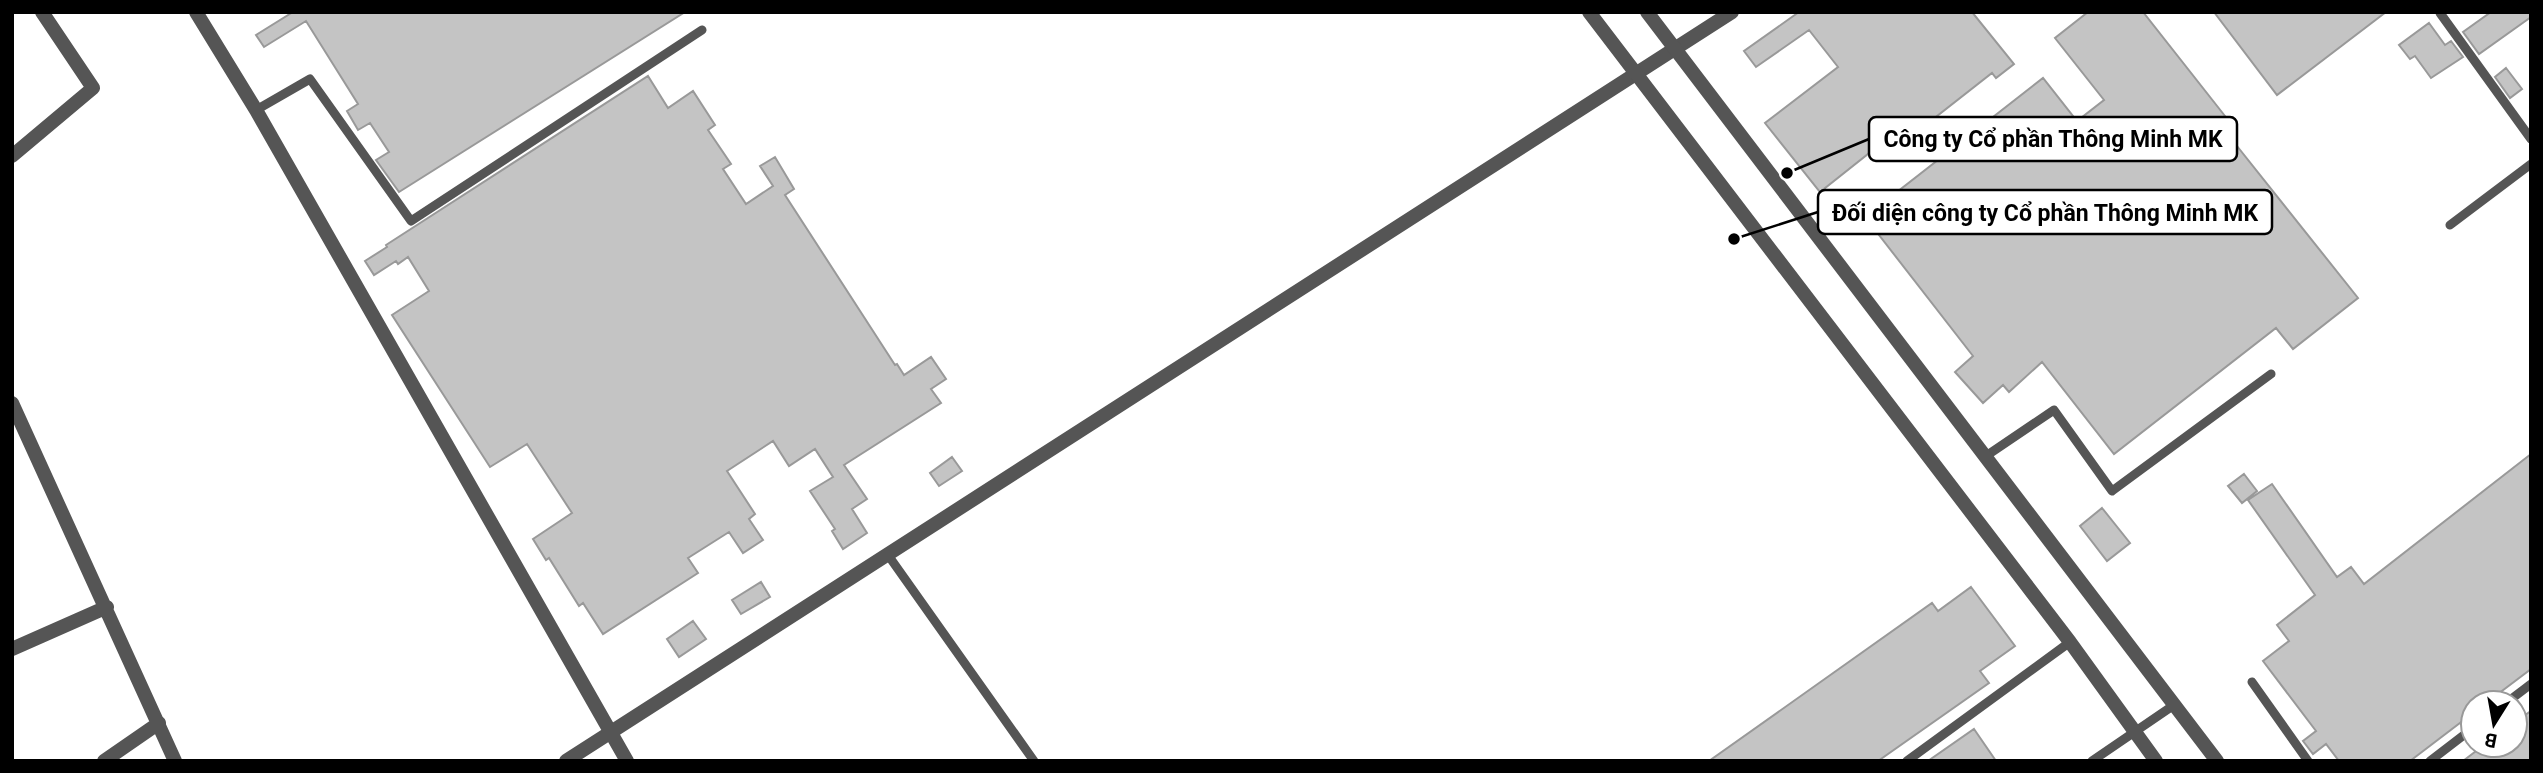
<svg xmlns="http://www.w3.org/2000/svg" width="2543" height="773" viewBox="0 0 2543 773" font-family="Roboto,sans-serif">
<rect width="100%" height="100%" fill="#fff"/>
<path fill="#c4c4c4" stroke="#999" stroke-width="2" d="M293,12H685L399,192L376,160L389,152L370,123L358,130L347,111L358,104L306,21L264,47L256,35Z
M1799,12H1972L2014,64L1996,78L1992,73L1900,145L1892,135L1820,192L1765,123L1838,67L1809,30L1756,67L1744,51Z
M2088,12H2143L2236,130L2229,136L2358,298L2293,349L2276,328L2114,454L2042,362L2009,392L2003,385L1983,403L1955,372L1973,356L1865,217L2043,78L2077,121L2104,100L2055,38Z
M2214,12H2386L2277,95Z
M2491,12H2531V17L2479,54L2463,32Z
M2429,23L2445,45L2451,41L2463,57L2431,78L2415,56L2410,59L2399,45Z
M2506,68L2522,89L2510,98L2495,77Z
M648,76L668,108L693,91L715,125L708,130L731,164L723,169L746,204L773,186L760,166L775,157L794,189L785,195L895,365L897,364L904,375L931,357L946,379L931,389L941,403L844,465L867,499L852,509L867,533L843,549L832,531L835,529L810,491L833,477L815,449L789,466L773,441L727,471L755,514L749,519L763,540L743,553L729,532L688,558L698,573L603,634L583,603L579,606L549,558L546,560L533,539L572,513L527,444L490,467L392,315L429,291L408,257L398,264L396,261L374,275L365,261L387,247L386,245Z
M2531,454V669L2486,703H2473V713L2410,761H2339L2326,744L2313,754L2303,741L2316,731L2263,661L2289,641L2277,625L2315,595L2248,500L2272,484L2337,577L2351,567L2364,584Z
M952,457L962,471L939,486L930,473Z
M2244,474L2257,491L2242,503L2228,486Z
M2102,508L2130,543L2107,561L2080,526Z
M761,582L770,597L741,614L732,600Z
M1971,587L2015,646L1980,671L1989,683L1878,761H1709L1932,603L1938,611Z
M693,621L706,639L679,657L667,639Z
M2531,711V761H2463L2484,745H2515V722Z
M1974,729L1996,761H1928Z"/>
<g fill="none" stroke-linecap="round" stroke-linejoin="round">
<path stroke="#555" stroke-width="9" d="M2440,13L2531,139
M256,110L310,79L411,221L702,30
M2450,225L2531,164
M1986,456L2054,410L2112,491L2271,374
M888,555L1034,761
M2252,682L2308,761
M2506,703L2531,684
M1907,761L2070,642
M2092,761L2174,705
M2430,761L2473,728"/>
<path stroke="#555" stroke-width="14" d="M196,12L256,110L627,761
M12,156L93,88L42,12
M12,403L175,761
M12,649L107,607
M104,761L159,723
M566,761L1732,12"/>
<path stroke="#555" stroke-width="14" d="M1589,12L2070,642L2156,761
M1647,12L2217,761"/>
</g>
<path fill="none" stroke="#000" stroke-width="2.5" d="M1787 173L1869 139M1734 239L1818 212"/>
<g fill="#000" stroke="#fff" stroke-width="2.5">
<circle cx="1787" cy="173" r="7"/>
<circle cx="1734" cy="239" r="7"/>
</g>
<g fill="#fff" stroke="#000" stroke-width="2.5">
<rect x="1869" y="117" width="368" height="44" rx="7"/>
<rect x="1818" y="190" width="454" height="44" rx="7"/>
</g>
<g font-size="23" text-anchor="middle" font-weight="bold" fill="#000">
<text x="2053" y="147">Công ty Cổ phần Thông Minh MK</text>
<text x="2045" y="221">Đối diện công ty Cổ phần Thông Minh MK</text>
</g>
<rect width="2543" height="773" fill="none" stroke="#000000" stroke-width="28"/>
<g transform="translate(2494 724) rotate(191)"><circle r="33" fill="#ffffff" stroke="#999999" stroke-width="2"/>
<path d="M0-5L12 26L0 18L-12 26Z" fill="#000000"/>
<text y="-10" font-size="19" font-weight="bold" text-anchor="middle" fill="#000000">B</text>
</g>
</svg>
